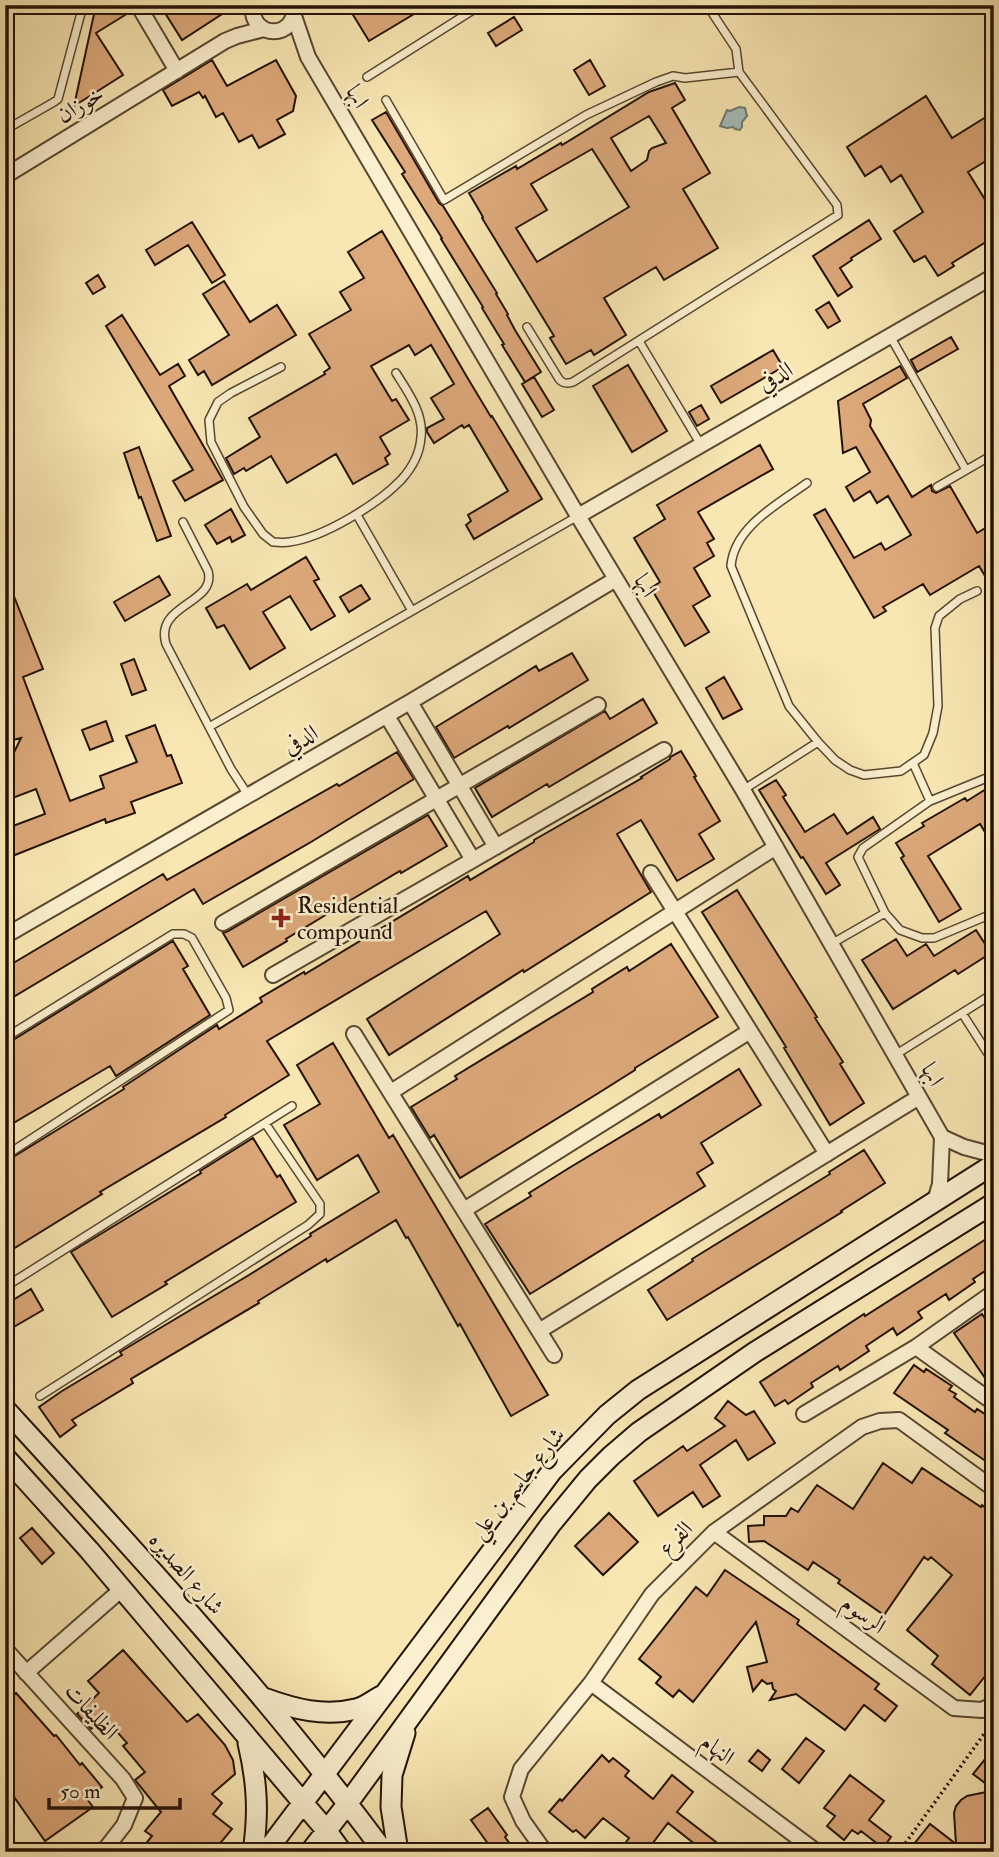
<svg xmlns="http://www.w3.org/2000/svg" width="999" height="1857" viewBox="0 0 999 1857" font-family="'IM FELL Double Pica',Amiri,serif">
<rect width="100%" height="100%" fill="#f8e7b3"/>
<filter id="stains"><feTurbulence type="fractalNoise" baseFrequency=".00286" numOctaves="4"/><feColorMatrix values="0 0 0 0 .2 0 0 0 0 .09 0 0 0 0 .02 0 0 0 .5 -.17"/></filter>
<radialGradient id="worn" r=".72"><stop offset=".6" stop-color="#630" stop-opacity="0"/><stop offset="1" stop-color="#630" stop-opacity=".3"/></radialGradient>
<path fill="#a3bcb8" stroke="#707870" stroke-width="2" d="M739,107L745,108L747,116L742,122V127L740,130L735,129L733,127L727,128L720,126L727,110L730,111Z"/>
<path fill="#dda97b" stroke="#231205" stroke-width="2" fill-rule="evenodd" d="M96,5H119L125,15L96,33L123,75L74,106Z
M160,5H236L182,40Z
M347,5H429L369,41Z
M514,17L522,30L496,46L488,33Z
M212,60L227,86L276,60L296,96L293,111L277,120L285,134L259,148L252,135L239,142L223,113L216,117L205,96L203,98L199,92L172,106L163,90Z
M590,60L605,86L589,95L574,70Z
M675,83L685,100L672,108L710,173L683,189L718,248L664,280L656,267L604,298L626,335L594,355L591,350L566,364L550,338L554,336L482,218L483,217L469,193L516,166L517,169L561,143L562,145L649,92ZM649,116L666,143L652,148L649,151L647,160L631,171L611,138ZM592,149L629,207L537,262L516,228L547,210L531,184Z
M926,96L952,138L994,112V156L968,172L994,214V237L952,263L954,266L938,276L925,256L914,262L894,231L923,212L901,175L891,182L881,166L865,176L847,147Z
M386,112L439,203L443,206L497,293L496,294L508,314L507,315L515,330L541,372L525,382L502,345L504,344L482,308L483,307L441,239L442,238L402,174L405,172L372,120Z
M869,220L881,239L851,258L852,260L840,268L852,287L838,296L813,256Z
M192,222L225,275L212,283L188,245L155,265L146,250Z
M382,231L467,377L491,417L492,416L542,499L474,539L466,525L471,521L468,515L508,491L469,425L464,428L462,425L434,443L427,432V428L444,419L431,398L454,384L431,345L415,355L409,345L371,366L392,401L396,399L409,420L380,437L390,454L385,458L388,464L353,484L336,454L287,483L271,456L246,471L244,468L234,474L226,458L260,437L249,418L325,374L324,372L330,368L309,334L351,310L340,292L364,278L348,252Z
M98,275L105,287L93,294L86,283Z
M224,281L250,322L277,305L296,335L212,385L204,371L198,375L189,360L229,335L203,294Z
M829,302L840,321L828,328L816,310Z
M122,315L160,375L178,364L185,376L169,386L223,480L185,501L173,481L193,470L106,326Z
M951,337L958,349L917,372L911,360Z
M773,350L783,367L721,403L711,386Z
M628,365L667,431L632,452L593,386Z
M900,366L907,378L863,404L871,420L870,426L912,497L931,485L932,491L936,493L950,486L977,533L994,523V591L979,566L930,595L923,584L883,607L886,611L874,618L814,515L825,509L854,558L881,543L885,550L911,535L888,496L877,503L870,491L854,501L846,487L870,472L856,447L843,453L838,401Z
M534,377L554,410L542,417L522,384Z
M701,405L709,419L697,426L689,412Z
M760,445L773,469L698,512L714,539L707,543L714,556L694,568L710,596L693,606L709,632L685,646L651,588L660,582L634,538L665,519L657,505Z
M139,447L171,536L157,541L141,497L139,498L124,453Z
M231,509L245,535L232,542L230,537L217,544L205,525Z
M306,557L319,579L314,581L335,616L311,630L290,596L263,612L285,648L250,669L224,625L217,628L206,608L247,584L251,590Z
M5,574L43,669L23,677L70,801L104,788L100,776L137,762L126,736L155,725L167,756L171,755L182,783L131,802L135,813L106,823L105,819L5,859V829L45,814L36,789L10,799L5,771L21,738L5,742Z
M159,576L170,595L125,621L114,602Z
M361,585L370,599L349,612L340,597Z
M572,653L588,680L509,728L508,726L454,758L436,727L536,666L539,671Z
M134,659L146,690L132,695L121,664Z
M724,677L742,709L723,719L706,688Z
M643,699L657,723L549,787L547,784L492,817L475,788L605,711L610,719Z
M106,721L113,741L90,750L82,730Z
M681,751L696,776L694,777L720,821L699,834L714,859L677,881L641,820L617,834L651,892L524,972L523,970L389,1055L367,1019L500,934L486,911L267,1041L289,1075L225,1115L226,1117L100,1192L102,1194L5,1254V1162L124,1089L123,1087L217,1025L219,1029L262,1002L260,998L304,972L305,974L468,876L470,880L534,842V840L642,778L641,777L670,759V757Z
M397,752L414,779L311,842L203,904L194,889L5,1002V968L163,874L167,880L337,784L339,786Z
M776,780L786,795L783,797L805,832L834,814L847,834L873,817L880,829L826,863L840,885L826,894L803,857L801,858L759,790Z
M994,784V847L980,824L928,856L961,909L939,922L901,858L904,856L896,843L924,826L922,823L965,798L967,801Z
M428,815L447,846L401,873L400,871L339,907L286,939L287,941L243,967L223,933L228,931Z
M737,890L817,1017L815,1018L843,1062L840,1064L864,1103L830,1125L784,1048L786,1047L702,912Z
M976,930L991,953L958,974L955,970L893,1009L862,960L896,939L907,956L926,944L934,956Z
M173,941L188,966L183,969L210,1015L116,1076L110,1066L5,1128V1045Z
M671,944L718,1017L635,1068V1070L597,1094L460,1178L434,1135L430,1138L411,1107L457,1079L455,1076L593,992L592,989L627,967L629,971Z
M333,1043L389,1138L393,1135L548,1395L511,1416L460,1324L458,1326L408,1237L406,1238L396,1220L327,1262L326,1259L258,1301L259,1303L131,1379L133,1383L72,1420L76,1425L60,1437L39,1407L62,1391L122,1355L120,1352L249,1275L311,1236L310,1234L379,1192L358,1155L317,1180L284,1125L320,1104L297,1065Z
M739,1069L761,1105L701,1143L713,1163L697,1173L705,1186L530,1294L485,1224L531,1196L529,1193L569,1168L659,1114L661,1118Z
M253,1138L277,1177L280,1175L296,1202L165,1282L167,1284L112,1317L71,1252L201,1173L200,1171Z
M864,1150L885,1183L841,1211L842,1212L667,1320L648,1290L693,1261L692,1259L830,1174L829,1172Z
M994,1234V1265L973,1279L975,1282L949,1300L946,1294L918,1312L922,1318L897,1335L893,1328L866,1346L869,1351L840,1370L838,1366L811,1383L813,1387L788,1404L785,1400L775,1406L760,1382L864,1314L865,1316Z
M31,1289L43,1310L5,1332V1305Z
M982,1314L994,1332V1391L954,1333Z
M914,1365L924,1372L926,1369L952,1386L949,1390L956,1394L954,1397L975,1412L977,1409L994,1420V1453L987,1462L945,1433L948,1430L894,1393Z
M728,1401L746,1415L754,1411L775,1443L748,1460L736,1440L700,1465L720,1496L703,1507L693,1492L658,1516L634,1481L683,1446L687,1451L725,1426L715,1418Z
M883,1463L912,1483L922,1468L981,1507L982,1505L994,1515V1531L987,1539L994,1545V1665L970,1695L932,1664L938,1656L907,1630L952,1575L931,1557L928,1560L924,1557L884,1615L838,1583L840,1580L813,1562L808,1570L764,1541L749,1542L748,1526L764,1525V1516H786L791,1508L798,1512L817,1485L853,1509Z
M609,1513L638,1542L603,1575L575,1546Z
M32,1528L54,1553L42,1564L20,1538Z
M725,1570L799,1620L797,1624L879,1684L875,1689L897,1706L885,1721L864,1705L845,1730L796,1694L770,1700L776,1691L773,1689L772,1683L767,1684L762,1680L753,1691L747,1667L767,1662L756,1622L693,1702L679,1690L673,1697L656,1683L661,1677L639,1659L696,1587L707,1596Z
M123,1650L187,1722L198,1714L225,1745L233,1760L235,1774L212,1794L222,1803L213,1814L232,1829L213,1852H139L152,1836L145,1831L161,1812L135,1780L145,1772L123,1746L127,1743L105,1718L91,1729L77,1714L99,1693L88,1681Z
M16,1693L54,1736L56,1735L80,1765L82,1763L102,1787L87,1799L93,1807L45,1841L14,1797L5,1804V1732L13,1726L5,1717V1703Z
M806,1738L824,1751L799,1783L782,1769Z
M994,1748V1772L985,1783L973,1774Z
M758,1750L770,1760L762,1771L749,1761Z
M602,1755L609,1762L613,1758L629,1771L625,1776L653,1799L672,1775L693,1792L677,1812L729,1852H691L696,1845L668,1823L646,1852H619L629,1838L603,1818L585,1838L576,1830L573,1832L549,1812L560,1799L562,1801Z
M850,1775L884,1801L869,1820L891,1837L883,1848L861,1831L858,1834L852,1830L844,1840L827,1826L835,1816L824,1808Z
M986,1792L994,1798V1852H924L914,1844L930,1824L956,1844L954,1813L956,1806L961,1800L967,1796Z
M488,1808L507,1835L505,1837L516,1852H494L471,1820Z"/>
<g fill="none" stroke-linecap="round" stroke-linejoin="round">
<g stroke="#584730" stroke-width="10">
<path id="lane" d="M367,77L481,5
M386,100L444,200L586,115L656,82L673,76L685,78L739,72
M5,130L54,102L58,99L81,13L80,5
M527,327L559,379C563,384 567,384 573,382L838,215L837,205L739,72L736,49L707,5
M890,336L966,470
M639,341L701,445
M281,367L231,393L218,402L209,420L211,442L244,507L263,534L273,542C278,542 284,543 289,542C323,538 378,504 401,480C412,468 420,453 421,437C424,414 408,392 396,373
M807,483C778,504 734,527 731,566L789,706L818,742L835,760L850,770L864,775L901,771L924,755L933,733L938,706L935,628L939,616L960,599L977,591
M937,487L994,454
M357,515L412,611
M183,522L208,571C217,604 154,604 166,644L231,769L248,795
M209,727L578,516
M913,763L930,801
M994,775L930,801L863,848L858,857L885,913L900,930L922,938H934L994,913
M743,790L818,742
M831,944L885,913
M962,1013L994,1063
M5,1038L173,934H184L192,938L226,998L229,1010L5,1156
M895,1055L994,993
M5,1287L292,1106
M40,1396L308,1225L320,1214V1204L265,1123"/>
</g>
<g stroke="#584730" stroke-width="18">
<path id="street" d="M138,5L177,71
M253,5C249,40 298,40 294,5
M294,16L308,57L578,516L743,790L942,1137L940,1184L935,1201
M5,176L225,41L237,36L264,29
M578,516L994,276
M410,702L496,847
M387,716L473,860
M651,873L827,1154
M223,923L598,705
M5,936L410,702L616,579
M273,975L664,750
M354,1034L554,1355
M391,1092L776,847
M942,1137L964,1147L994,1155
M464,1210L750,1031
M539,1331L919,1097
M916,1347L994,1403
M804,1414L916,1347L994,1292
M714,1532L954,1708L982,1710L994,1704
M5,1649L123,1779L135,1798L124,1825L103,1852
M26,1673L122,1589
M591,1683L817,1852
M545,1852L523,1821L512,1797L521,1769L591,1683L652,1594L714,1532L862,1427L880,1421L899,1420L994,1489"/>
</g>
<g stroke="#231205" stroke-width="23">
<path id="secondary" d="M5,1409C136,1552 268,1695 384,1852
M5,1457L89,1550L326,1830L342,1852
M264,1698C294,1709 324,1717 356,1709C365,1707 373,1700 381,1696
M248,1743C257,1781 259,1813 253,1852
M266,1852L552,1471L607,1415L638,1390L994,1164
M310,1852L348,1803L551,1524L588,1479L611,1456L639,1432L755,1352L994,1203
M398,1852L391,1807L392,1775L405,1733"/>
</g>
<path stroke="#231205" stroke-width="3.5" stroke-dasharray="2 3.5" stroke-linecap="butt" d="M899,1852L992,1723"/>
<use href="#lane" stroke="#faefce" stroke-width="7"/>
<use href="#street" stroke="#faefce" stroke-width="14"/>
<use href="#secondary" stroke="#faefce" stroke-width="19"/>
</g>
<path fill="#8f2418" stroke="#faefce" stroke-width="2.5" d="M277.5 907.5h7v7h7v7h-7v7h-7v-7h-7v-7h7z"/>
<g text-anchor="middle" stroke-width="5" stroke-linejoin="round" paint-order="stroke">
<g font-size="23" fill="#231205" stroke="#faefce">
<text transform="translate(358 96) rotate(59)" y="8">ابها</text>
<text transform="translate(80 104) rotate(-31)" y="8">خوزان</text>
<text transform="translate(775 376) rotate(-30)" y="8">الدفي</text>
<text transform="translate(646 585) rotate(59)" y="8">ابها</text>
<text transform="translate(300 739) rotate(-30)" y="8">الدفي</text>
<text transform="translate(933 1074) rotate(60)" y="8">ابها</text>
<text transform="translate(517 1483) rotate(-51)" y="8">شارع جاسم بن علي</text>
<text transform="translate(675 1538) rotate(-45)" y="8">الفرع</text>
<text transform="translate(187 1573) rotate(49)" y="8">شارع الصديره</text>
<text transform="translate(864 1614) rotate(36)" y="8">الرسوم</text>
<text transform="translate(92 1711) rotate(48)" y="8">الظليفات</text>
<text transform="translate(718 1749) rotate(37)" y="8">النهام</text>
</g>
<g font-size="23" fill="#231205" stroke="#faefce" text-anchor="start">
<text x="297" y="913">Residential<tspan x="297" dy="26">compound</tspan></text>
</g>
</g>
<rect width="999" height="1857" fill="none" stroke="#f8e7b3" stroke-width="28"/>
<rect x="7" y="7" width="985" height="1843" fill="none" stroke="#231205" stroke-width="3.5"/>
<rect x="14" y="14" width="971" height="1829" fill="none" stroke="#231205" stroke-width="2"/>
<path d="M49 1798v10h131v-10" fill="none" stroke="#231205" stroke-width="3.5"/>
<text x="60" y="1798" font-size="21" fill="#231205" stroke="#faefce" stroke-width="5" paint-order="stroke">50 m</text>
<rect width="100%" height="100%" filter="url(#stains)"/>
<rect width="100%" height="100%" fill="url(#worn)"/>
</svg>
